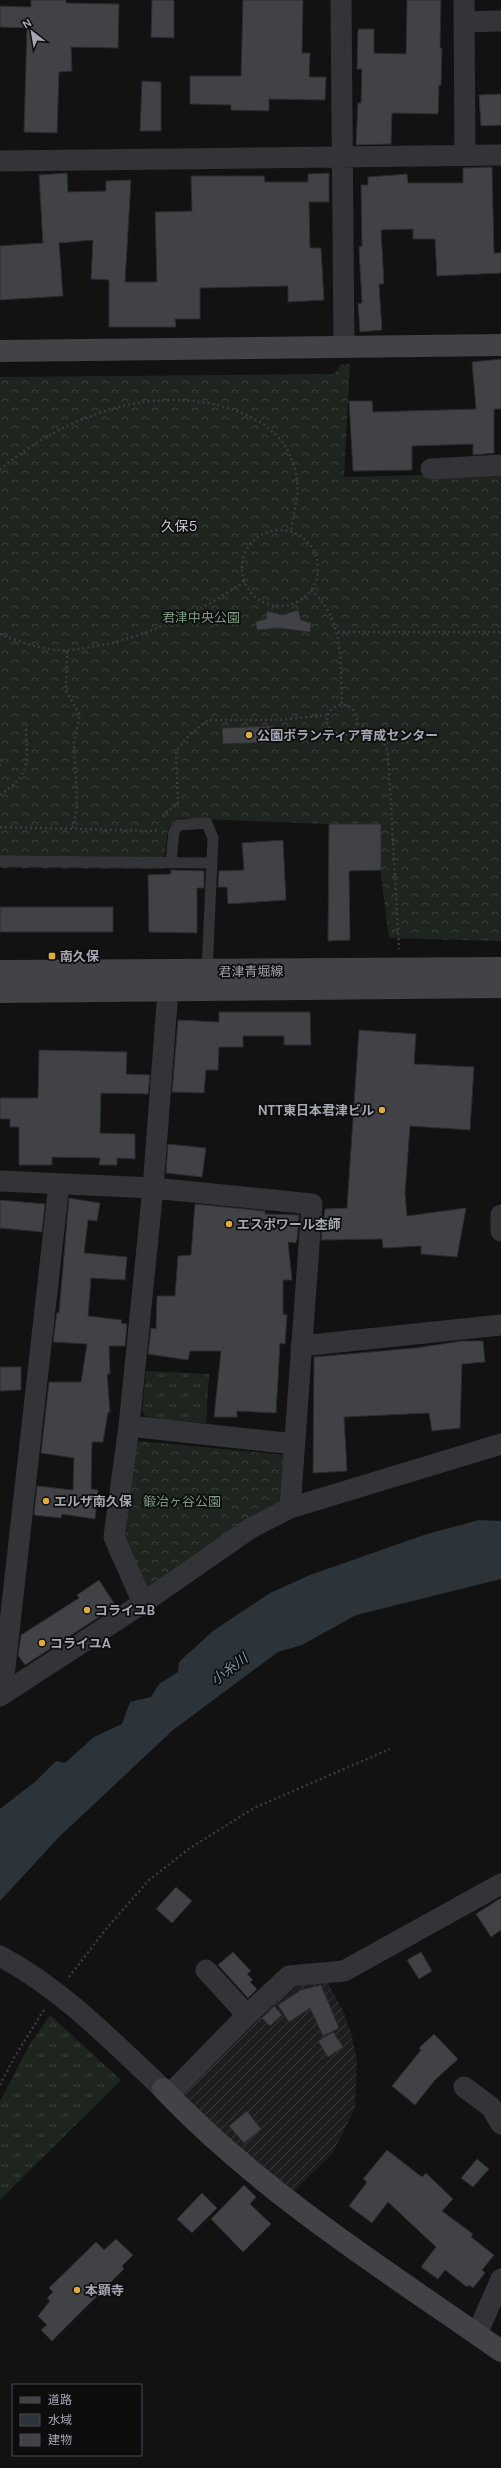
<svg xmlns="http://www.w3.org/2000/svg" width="501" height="2468" viewBox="0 0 501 2468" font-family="'DM Sans','Noto Sans JP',sans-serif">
<defs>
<pattern id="industrial-furrows" width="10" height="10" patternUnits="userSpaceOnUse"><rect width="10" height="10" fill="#1e1e20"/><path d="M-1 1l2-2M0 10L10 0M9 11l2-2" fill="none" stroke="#3c3c3e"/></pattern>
<pattern id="grass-tufts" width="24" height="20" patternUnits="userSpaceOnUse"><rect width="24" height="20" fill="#1e251f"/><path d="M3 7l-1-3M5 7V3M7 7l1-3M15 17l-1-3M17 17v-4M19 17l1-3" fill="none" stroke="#3c423d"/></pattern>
<pattern id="forest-crowns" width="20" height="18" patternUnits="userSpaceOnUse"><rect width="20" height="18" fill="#1e251f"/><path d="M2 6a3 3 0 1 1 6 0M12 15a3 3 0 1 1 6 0" fill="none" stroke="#3c423d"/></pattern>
</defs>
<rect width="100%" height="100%" fill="#121213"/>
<path fill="url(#industrial-furrows)" d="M327,1981L343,2011L352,2036L357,2062L355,2108L333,2153L293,2192L219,2134L185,2096L183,2086L291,1985Z"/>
<path fill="url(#grass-tufts)" d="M146,1371L209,1374L206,1423L149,1419L142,1412Z
M50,2015L121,2080L0,2200V2101L29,2046Z"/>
<path fill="url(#forest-crowns)" d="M350,364L344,477L501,473V941L389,938L375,826L179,818L168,828L163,869L0,868V377L334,374L341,365Z
M139,1441L285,1455L284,1498L274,1508L153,1589L142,1584L122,1541L135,1445Z"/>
<path fill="#2c343a" d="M479,1520L501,1521V1579L356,1615L302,1645L278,1652L173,1730L59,1837L0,1901V1809L36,1781L56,1761L65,1763L94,1737L122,1724L130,1702L151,1697L159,1684L178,1672L179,1662L213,1631L270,1593L310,1575L427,1534Z"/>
<path fill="#414246" stroke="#2c2c2f" d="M31,0H66V3L119,4L118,48L71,47L72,71L59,72L57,133L24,132L27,28L0,27V6L31,7Z
M152,0H174V38L151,37Z
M243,0H303L302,53H310L309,77H326L325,100L269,99V111L231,110V105L190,104V76H241Z
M407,0H441L440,48H442L441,85H439L438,114L392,113L391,144L356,145L358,103H361L362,69H357L358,29H374V53L406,54Z
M142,81L161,82V131H140Z
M501,94V125L481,126L479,95Z
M492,167L494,253H501V273L437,276L435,239H413V229L381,230L384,284H379L382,330L360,332L358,304L362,303L359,247L362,246L361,185H368V177L407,174L408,183H463V168Z
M67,173L68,192L106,191V181L131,180L125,282H157L155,212L192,211L191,176H264L265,182H308V174L329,173V202H309L310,248H321L324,300L288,302V286L200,288V319H175L176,327H109V280L91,279L93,240L59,243L63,296L0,300V246L43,243L39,175Z
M501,359V409H494V453L473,455V444L412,446V470L353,471L349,401H372L373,412L476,409L472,362Z
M298,610L301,620L311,623L310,632L278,628L257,630L255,622L266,619L267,611L282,615Z
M274,726L275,742L223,744L222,728Z
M329,824H381V870L349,871L350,940L328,941Z
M283,840L286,900L228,904L227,887H218L219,871L244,870L242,843Z
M171,870L204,871V888H197V933L149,932L148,875L171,874Z
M0,907H113V932H0Z
M219,1012H310L311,1045H284V1036H243V1047H219L218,1070H206L204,1093L172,1092L178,1020L219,1022Z
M359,1030L416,1034L414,1064L474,1067L470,1130L410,1126L405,1193L407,1216L466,1208L457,1257L421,1254V1246L383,1248L382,1239L321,1240L325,1209L347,1208Z
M39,1050L127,1052L126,1074L150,1075L148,1094L101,1093L100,1133L135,1134V1159L117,1158V1165H99L100,1158L52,1157V1165H19V1127H10V1119H0V1098H38Z
M168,1144L206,1148L202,1177L166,1173Z
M69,1198L100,1203L97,1221L88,1220L84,1253L127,1257L125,1280L91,1278L88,1316L122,1320L121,1323L127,1324L125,1346H109L110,1374H107L110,1412H108L103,1442H92L91,1489L98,1490L95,1519L62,1514L61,1518L34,1515L37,1486L73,1490L74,1458L41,1453L49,1382H81L87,1344L53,1342L57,1312L59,1313Z
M0,1200L45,1204L42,1232L0,1228Z
M195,1204L265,1211V1214L299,1215L297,1240L295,1243L288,1242L292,1280H283V1314L287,1315L285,1344L280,1343L276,1413L237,1411V1417H214L221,1351H190L188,1360L148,1354L151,1328L156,1329L157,1296H175L178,1256L191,1255Z
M462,1341H483L485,1362L462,1364L460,1428L432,1431L429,1413L344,1417L347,1471L313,1473L314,1357L415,1348Z
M0,1367H21V1390L0,1391Z
M99,1580L116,1606L25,1665L18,1655L21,1635L79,1598L77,1595Z
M176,1887L192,1901L172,1923L156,1909Z
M501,1898V1930L491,1937L476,1914Z
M233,1952L251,1971L247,1974L253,1980L250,1982L257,1989L248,1998L218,1965Z
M421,1952L432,1971L419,1979L407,1960Z
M321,1985L339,2028L323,2036L310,2008L289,2022L278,2005L301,1990Z
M274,2006L282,2015L270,2026L262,2018Z
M333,2032L343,2047L328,2057L318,2041Z
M434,2034L458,2059L435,2080L415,2105L392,2086L421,2050L419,2048Z
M247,2111L261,2129L244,2143L229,2126Z
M387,2150L422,2177L426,2173L453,2199L442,2211L473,2234L471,2237L494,2255L482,2270L485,2273L473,2288L469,2285L467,2287L445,2270L438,2279L421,2267L436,2247L388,2202L372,2223L349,2206L367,2182L363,2179Z
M477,2159L489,2169L473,2187L461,2178Z
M244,2185L256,2197L250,2204L271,2224L243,2252L211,2219Z
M202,2193L217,2208L192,2233L177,2219Z
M116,2239L133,2255L122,2266L124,2269L52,2341L41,2330L47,2325L38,2316L50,2301L47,2298L53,2292L49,2288L96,2242L104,2250Z"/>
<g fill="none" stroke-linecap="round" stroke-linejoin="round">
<path stroke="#393b3f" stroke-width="2.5" stroke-dasharray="2 3" stroke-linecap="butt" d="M0,470C65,414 164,378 246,415C274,427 293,448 297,480C299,495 293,515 291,531
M242 568a38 38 0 1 1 76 0a38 38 0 1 1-76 0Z
M311,590C345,620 340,663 342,705
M338,632H501
M0,634C18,641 47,652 68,650C126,646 198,615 245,581
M67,651L66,691L80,715L74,742L77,805L73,828
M327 720a15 15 0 1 1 30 0a15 15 0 1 1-30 0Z
M357,724C374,728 382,736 388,753L399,949
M0,759V767
M0,795C34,771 26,763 26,725
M164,817L165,813L178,804L176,751L190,734L208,720H279L328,715
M0,827L155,831L159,828
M69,1977L106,1929L149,1880L190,1848L254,1808L390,1749
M0,2085L15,2056L44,2010"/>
<path stroke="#333438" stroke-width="11" d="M0,861L211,863
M171,862L174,831L179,825L207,823L213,838L207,971"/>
<path stroke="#333438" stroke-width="21" d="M341,0L344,347
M464,0L465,155
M464,22L501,21
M0,161L501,155
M431,469L501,465
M0,1181L153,1188L312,1204L290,1508
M501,1215V1231
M301,1346L501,1325
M129,1426L294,1444
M143,1603L114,1537L129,1426L153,1188L168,990
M2,1694L59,1184
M0,1696L143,1603L251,1528L290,1508L501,1444
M0,1956C62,1989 112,2041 163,2089
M206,1970L247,2015
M464,2087L491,2107L501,2124
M169,2095L247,2015L289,1976L344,1971L501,1884
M477,2334L501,2279"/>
<path stroke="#414347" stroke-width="22" d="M0,351L501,345
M0,971L501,968
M0,992L501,987
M163,2089C262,2193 384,2269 501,2351"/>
</g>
<g fill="#e0ac3d" stroke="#0d0d0e" stroke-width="1.5">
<circle cx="249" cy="735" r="4"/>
<rect x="48" y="952" width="8" height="8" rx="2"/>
<circle cx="382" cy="1110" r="4"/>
<circle cx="229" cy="1224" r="4"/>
<circle cx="46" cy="1501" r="4"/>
<circle cx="87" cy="1610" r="4"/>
<circle cx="42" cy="1643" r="4"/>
<circle cx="77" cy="2290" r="4"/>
</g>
<g text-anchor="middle" stroke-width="3.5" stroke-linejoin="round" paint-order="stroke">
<g font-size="13" fill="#7d9c7f" stroke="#0d0d0e">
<text x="201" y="622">君津中央公園</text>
<text x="182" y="1506">鍛冶ヶ谷公園</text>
</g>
<g font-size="13" font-weight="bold" fill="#a4a8b2" stroke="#0d0d0e" text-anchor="start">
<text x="257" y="740">公園ボランティア育成センター</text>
<text x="60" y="961">南久保</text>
<text x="374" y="1115" text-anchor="end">NTT東日本君津ビル</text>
<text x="237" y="1229">エスポワール杢師</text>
<text x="54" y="1506">エルザ南久保</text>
<text x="95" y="1615">コライユB</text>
<text x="50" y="1648">コライユA</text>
<text x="85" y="2295">本顕寺</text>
</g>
<g font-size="13" fill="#a4a8b2" stroke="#0d0d0e">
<text transform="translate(251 971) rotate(-1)" y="5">君津青堀線</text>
</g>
<g font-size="14" fill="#c5c7cf" stroke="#0d0d0e">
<text x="179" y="531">久保5</text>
</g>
<g font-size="14" font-style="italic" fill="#7e95ab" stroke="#0d0d0e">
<text transform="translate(229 1669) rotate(-37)" y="5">小糸川</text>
</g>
</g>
<rect x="12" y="2384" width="130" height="72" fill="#0d0d0e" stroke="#494b50"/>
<rect x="20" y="2397" width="20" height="6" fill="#414347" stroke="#494b50"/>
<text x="48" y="2404" font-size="12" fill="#a4a8b2">道路</text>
<rect x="20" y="2414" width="20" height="12" fill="#2c343a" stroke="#494b50"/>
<text x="48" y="2424" font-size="12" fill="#a4a8b2">水域</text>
<rect x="20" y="2434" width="20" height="12" fill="#414246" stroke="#494b50"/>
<text x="48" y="2444" font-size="12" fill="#a4a8b2">建物</text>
<g transform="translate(32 32) rotate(329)" stroke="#0d0d0e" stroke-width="3" paint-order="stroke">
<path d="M0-3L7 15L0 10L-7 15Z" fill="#a4a8b2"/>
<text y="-6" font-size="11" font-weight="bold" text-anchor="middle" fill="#a4a8b2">N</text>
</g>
</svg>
